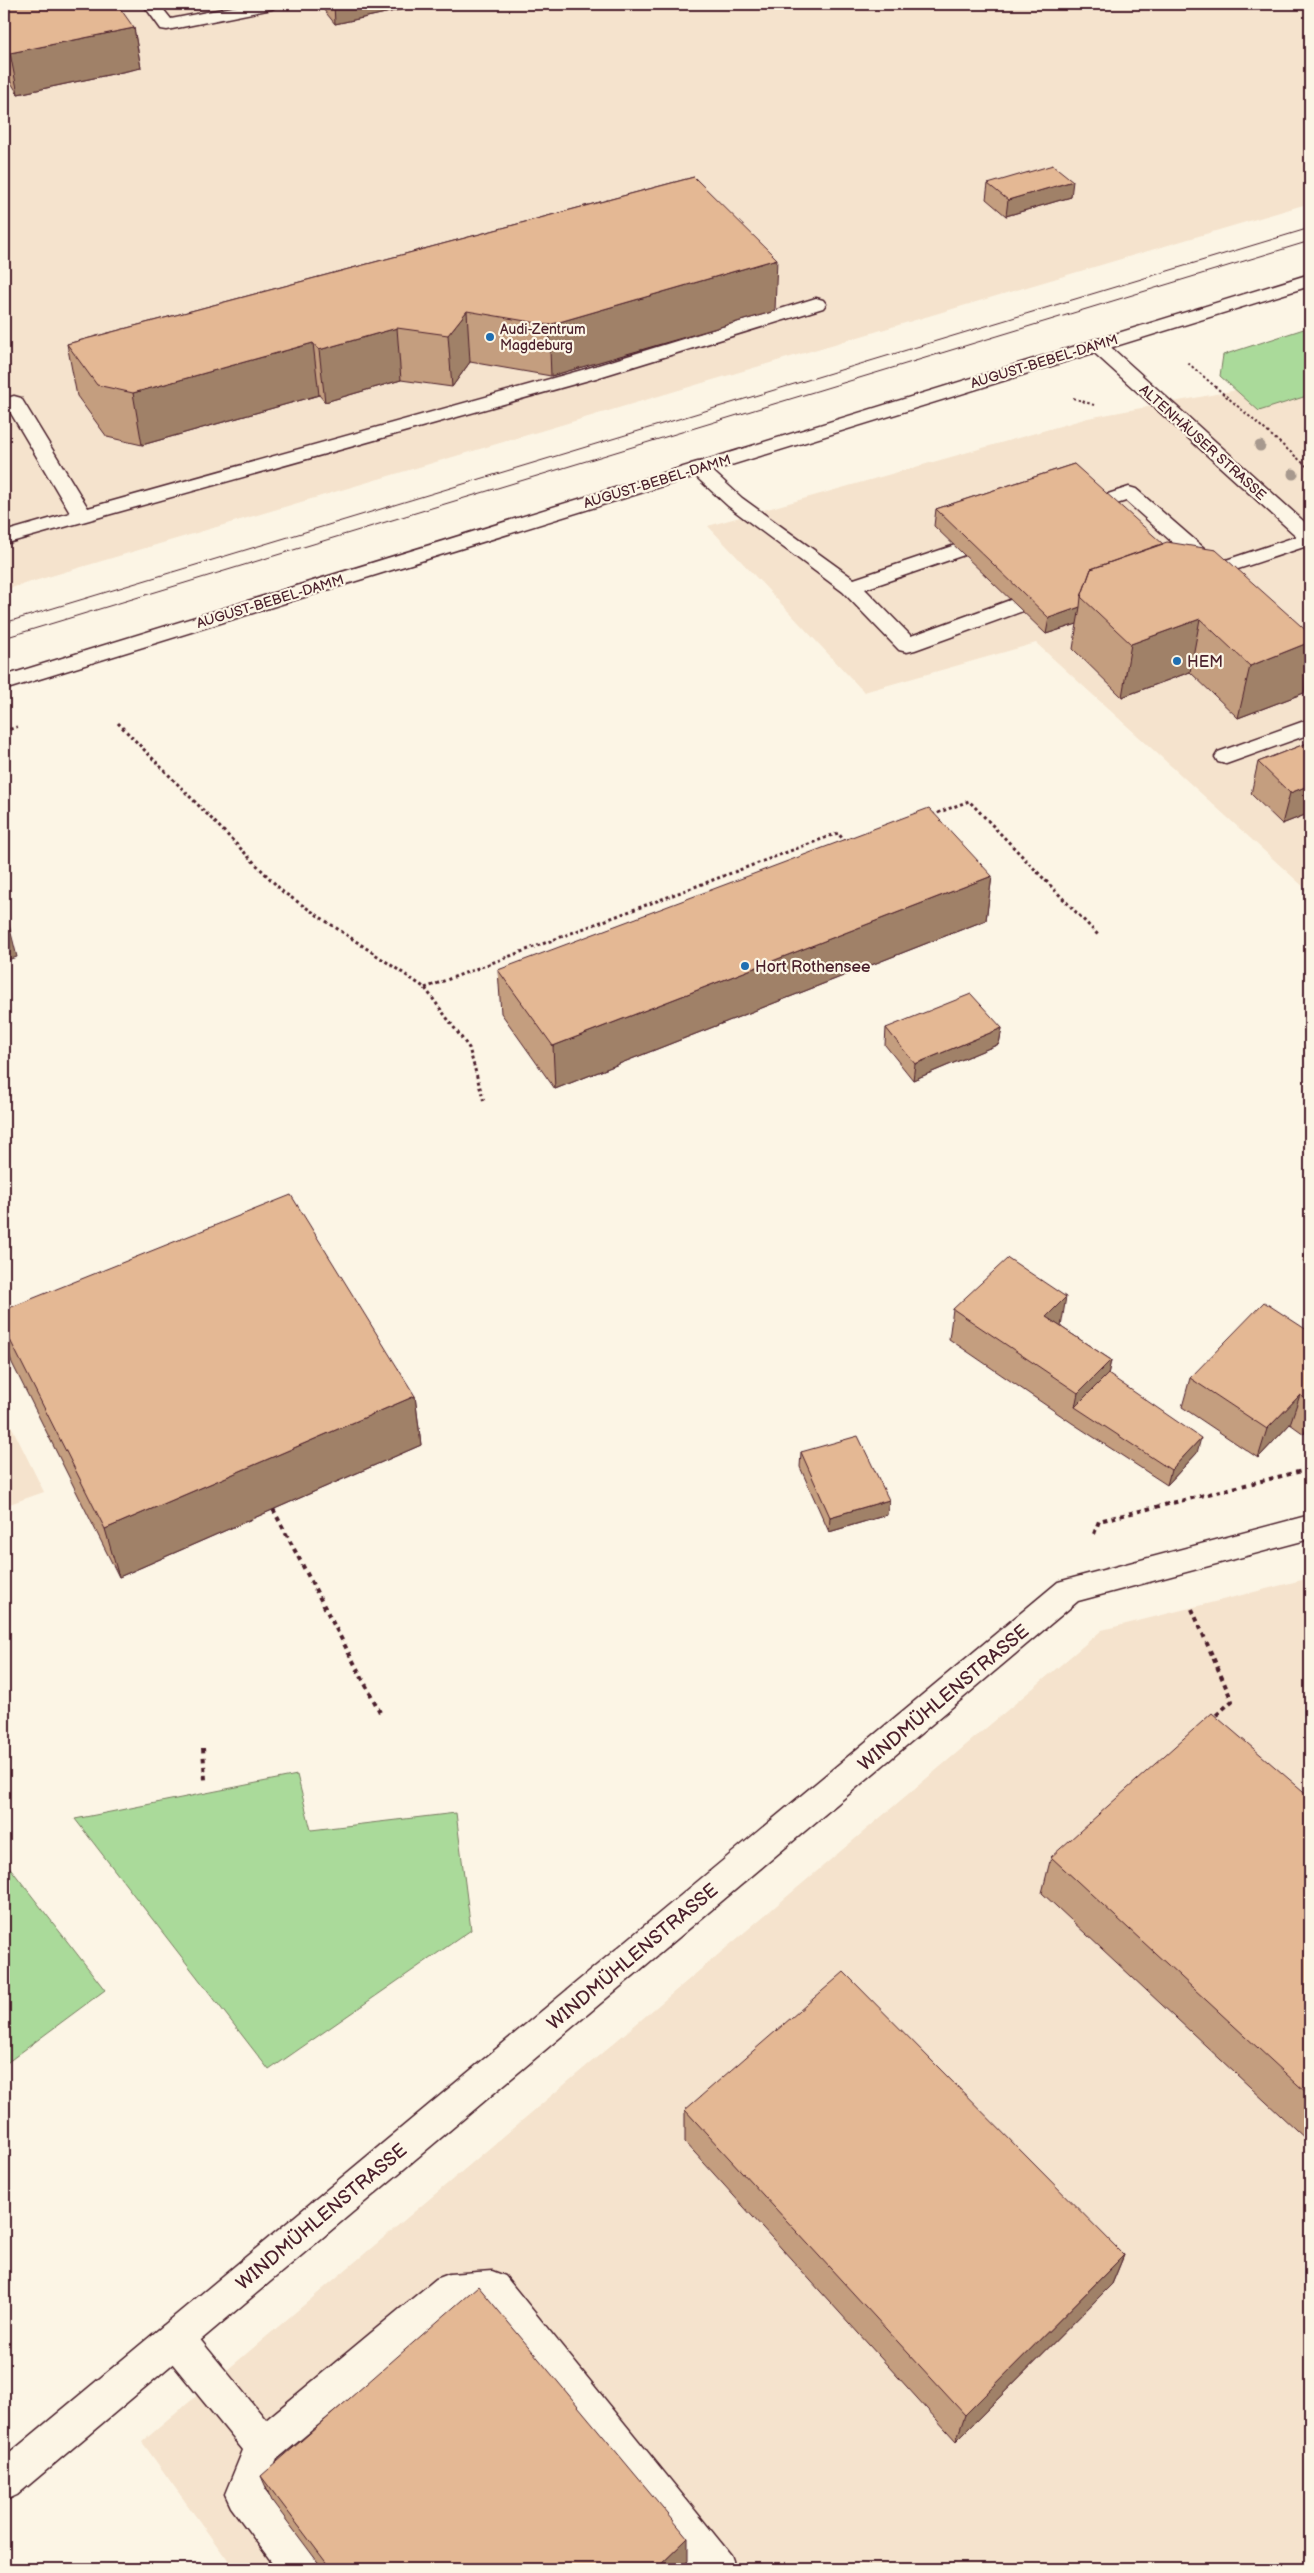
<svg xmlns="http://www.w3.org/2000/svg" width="1314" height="2573" viewBox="0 0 1314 2573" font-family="'Balsamiq Sans',sans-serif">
<rect width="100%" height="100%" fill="#fcf5e5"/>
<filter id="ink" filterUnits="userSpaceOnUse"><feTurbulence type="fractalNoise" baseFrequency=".02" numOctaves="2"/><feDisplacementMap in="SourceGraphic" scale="10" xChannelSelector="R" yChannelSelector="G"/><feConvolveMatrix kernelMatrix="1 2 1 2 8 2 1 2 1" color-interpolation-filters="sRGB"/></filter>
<g filter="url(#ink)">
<path fill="#f5e3cd" d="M4,4H1310V203L4,590Z
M1310,365V887L1306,889L1036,643L864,692L708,526L1088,418L1232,391Z
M4,1411L44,1492L4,1506Z
M1310,1578V2569H234L142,2442L1102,1630Z"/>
<path fill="#aada9a" stroke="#7a7c62" d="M1310,327V395L1259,411L1220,376L1223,355Z
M297,1775L311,1830L456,1813L471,1930L269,2070L75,1819Z
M4,1860L105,1990L4,2065Z"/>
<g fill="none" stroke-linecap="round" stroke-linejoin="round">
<g stroke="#4a1f2b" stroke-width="3">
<path id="service" d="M143,4H159L171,19L248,4H280L272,9L167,30L161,29Z
M816,298L823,300L826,304L823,308L596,378L4,544V532L70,513L9,410L4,411V399L14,396L21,398L88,508L582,370Z
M698,462L705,464L742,498L854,579L988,534L995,532L1002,534L1006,538L1002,542L865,589L911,636L1043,588L1051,586L1059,588L1062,593L1059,598L915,650L907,652L899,650L843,592L728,506L691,472L688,468L691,464Z
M1129,487L1136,489L1220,562L1310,532V545L1217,576L1209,575L1126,501L1079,516L1072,514L1069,510L1072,506Z
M1310,719V734L1226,764L1218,762L1215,757L1218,752Z
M492,2271L505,2276L731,2555L736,2569H693L484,2308L456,2310L277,2459L265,2490L315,2555L320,2569H277L231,2507L225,2494L243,2450L163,2352L158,2339L163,2326L176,2321L189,2326L266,2420L436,2279L449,2274Z"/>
</g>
<g stroke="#4a1f2b" stroke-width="3">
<path id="minor" d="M1097,339L1104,341L1310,527V544L1303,542L1090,349L1087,345L1090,341Z
M1310,1515V1539L1078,1601L17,2495L4,2501V2458L1058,1582Z"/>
</g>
<g stroke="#4a1f2b" stroke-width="3">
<path id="secondary" d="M1310,274V286L4,690V676Z"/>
</g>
<path stroke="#4a1f2b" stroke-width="2" stroke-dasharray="2.5 2.5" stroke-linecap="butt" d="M1188,363L1310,469
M1073,398L1094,405"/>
<path stroke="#4a1f2b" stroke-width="3" stroke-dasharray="3 3" stroke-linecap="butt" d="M118,723L283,892L425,988L469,1048L484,1102
M4,731L17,727
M932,815L969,801L1099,936
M425,988L838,833L845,842"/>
<path stroke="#4a1f2b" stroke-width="4" stroke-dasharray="4.5 4.5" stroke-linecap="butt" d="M273,1509L382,1716
M1094,1534L1099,1521L1310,1469
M1192,1609L1232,1701L1213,1718
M203,1748L205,1780"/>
<use href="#service" fill="#fcf5e5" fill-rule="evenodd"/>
<use href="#minor" fill="#fcf5e5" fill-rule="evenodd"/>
<use href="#secondary" fill="#fcf5e5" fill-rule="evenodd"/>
<path stroke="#4a1f2b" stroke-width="1" d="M4,623L1310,228
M4,638L1310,241"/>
</g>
<g fill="#a7998e">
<circle cx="1260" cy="446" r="5.5"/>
<circle cx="1293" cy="474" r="5.5"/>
</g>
<path fill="#c49e7f" stroke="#4a1f2b" d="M4,4L134,28L141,68L18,94L4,71Z
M319,4H427L335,24Z
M694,177L775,311L551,376L470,362L452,387L401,380L325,402L319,395L142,445L107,437L77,396L67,344Z
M988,184L1071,197L1006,216L986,199Z
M1074,464L1304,693L1238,718L1190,672L1122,697L1073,649L1077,624L1046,634L934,526L936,509Z
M1310,742V813L1282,824L1251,794L1258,762Z
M992,876L986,920L555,1089L501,1013L498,970Z
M886,1028H1002L999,1044L913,1080L885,1045Z
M1310,1238V1265L1303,1261Z
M953,1309L1061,1327L1111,1360L1108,1374L1197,1453L1167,1485L1072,1423L949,1339Z
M4,1310L415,1396L421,1445L119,1577L12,1363L4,1337Z
M1310,1332V1428L1304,1434L1290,1424L1258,1458L1182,1407L1190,1378Z
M801,1452L887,1515L829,1532L800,1467Z
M1310,1797V2143L1042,1893L1051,1857Z
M685,2110L1124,2255L1112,2284L956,2441L685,2142Z
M261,2476L688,2561L679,2569H323L272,2501Z"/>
<path fill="#a08168" stroke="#4a1f2b" d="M334,4H427L335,24Z
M134,28L141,68L18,94L10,53Z
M1073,181L1071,197L1006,216L1008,200Z
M777,259L775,311L551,376L549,325Z
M467,311L470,362L452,387L448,335Z
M397,328L401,380L325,402L319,350Z
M313,343L319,395L142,445L133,393Z
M1080,607L1077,624L1046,634L1049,618Z
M1200,619L1190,672L1122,697L1131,644Z
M1310,642V665L1304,693L1238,718L1250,666Z
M1310,785V813L1282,824L1290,793Z
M992,876L986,920L555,1089L553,1046Z
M6,913L17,957L4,961V914Z
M1002,1028L999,1044L913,1080L915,1064Z
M1066,1297L1061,1327L1046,1317Z
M1111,1360L1105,1390L1075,1407L1078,1393Z
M1310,1382V1401L1307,1386Z
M1300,1395L1290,1424L1258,1458L1267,1429Z
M415,1396L421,1445L119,1577L105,1529Z
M1310,1415V1428L1304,1434Z
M1201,1438L1197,1453L1167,1485L1171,1470Z
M889,1500L887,1515L829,1532L830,1517Z
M1124,2255L1112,2284L956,2441L965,2415Z
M688,2538V2561L679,2569H656Z"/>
<path fill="#e4b894" stroke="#4a1f2b" d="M4,4H117L134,28L10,53L4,43Z
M1053,165L1073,181L1008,200L988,184Z
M694,177L777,259L549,325L467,311L448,335L397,328L319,350L313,343L133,393L97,385L67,344Z
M1074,464L1163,544L1091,569L1081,597L1080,607L1049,618L936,509Z
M1167,542L1216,550L1310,634V642L1250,666L1200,619L1131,644L1081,597L1091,569Z
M1310,742V785L1290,793L1258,762Z
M929,808L992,876L553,1046L498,970Z
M971,994L1002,1028L915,1064L886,1028Z
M291,1195L415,1396L105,1529L4,1328V1310Z
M1008,1258L1066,1297L1046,1317L1111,1360L1078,1393L953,1309Z
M1264,1302L1310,1332V1382L1307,1386L1310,1388V1402L1300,1395L1267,1429L1190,1378Z
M1108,1374L1201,1438L1171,1470L1075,1407Z
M858,1436L889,1500L830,1517L801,1452Z
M1212,1713L1310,1797V2096L1051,1857Z
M844,1972L1124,2255L965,2415L685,2110Z
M478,2286L688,2538L656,2569H331L261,2476Z"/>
</g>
<g fill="#1f6fb2" stroke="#fcf5e5" stroke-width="2">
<circle cx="490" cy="337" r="5"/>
<circle cx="1177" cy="661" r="5"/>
<circle cx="745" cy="966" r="5"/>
</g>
<g text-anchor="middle" stroke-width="4.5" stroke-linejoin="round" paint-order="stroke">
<g font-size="14" fill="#4a1f2b" stroke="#fcf5e5" text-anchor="start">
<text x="500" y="334">Audi-Zentrum<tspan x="500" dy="16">Magdeburg</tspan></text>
</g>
<g font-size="14" fill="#4a1f2b" stroke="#fcf5e5">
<text transform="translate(1044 361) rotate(-17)" y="5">AUGUST-BEBEL-DAMM</text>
<text transform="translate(1203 442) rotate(42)" y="5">ALTENHÄUSER STRASSE</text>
<text transform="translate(657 481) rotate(-17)" y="5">AUGUST-BEBEL-DAMM</text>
<text transform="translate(270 601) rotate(-17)" y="5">AUGUST-BEBEL-DAMM</text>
</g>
<g font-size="16" fill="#4a1f2b" stroke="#fcf5e5" text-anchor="start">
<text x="1187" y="667">HEM</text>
<text x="755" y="972">Hort Rothensee</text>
</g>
<g font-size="19" fill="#4a1f2b" stroke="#fcf5e5">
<text transform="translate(943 1697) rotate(-40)" y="7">WINDMÜHLENSTRASSE</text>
<text transform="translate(632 1956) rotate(-40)" y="7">WINDMÜHLENSTRASSE</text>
<text transform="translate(321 2216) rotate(-40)" y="7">WINDMÜHLENSTRASSE</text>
</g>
</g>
<rect width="1314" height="2573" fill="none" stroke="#fcf5e5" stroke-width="20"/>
<rect x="10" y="10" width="1294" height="2553" fill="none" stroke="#4a1f2b" stroke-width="2" filter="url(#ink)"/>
</svg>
